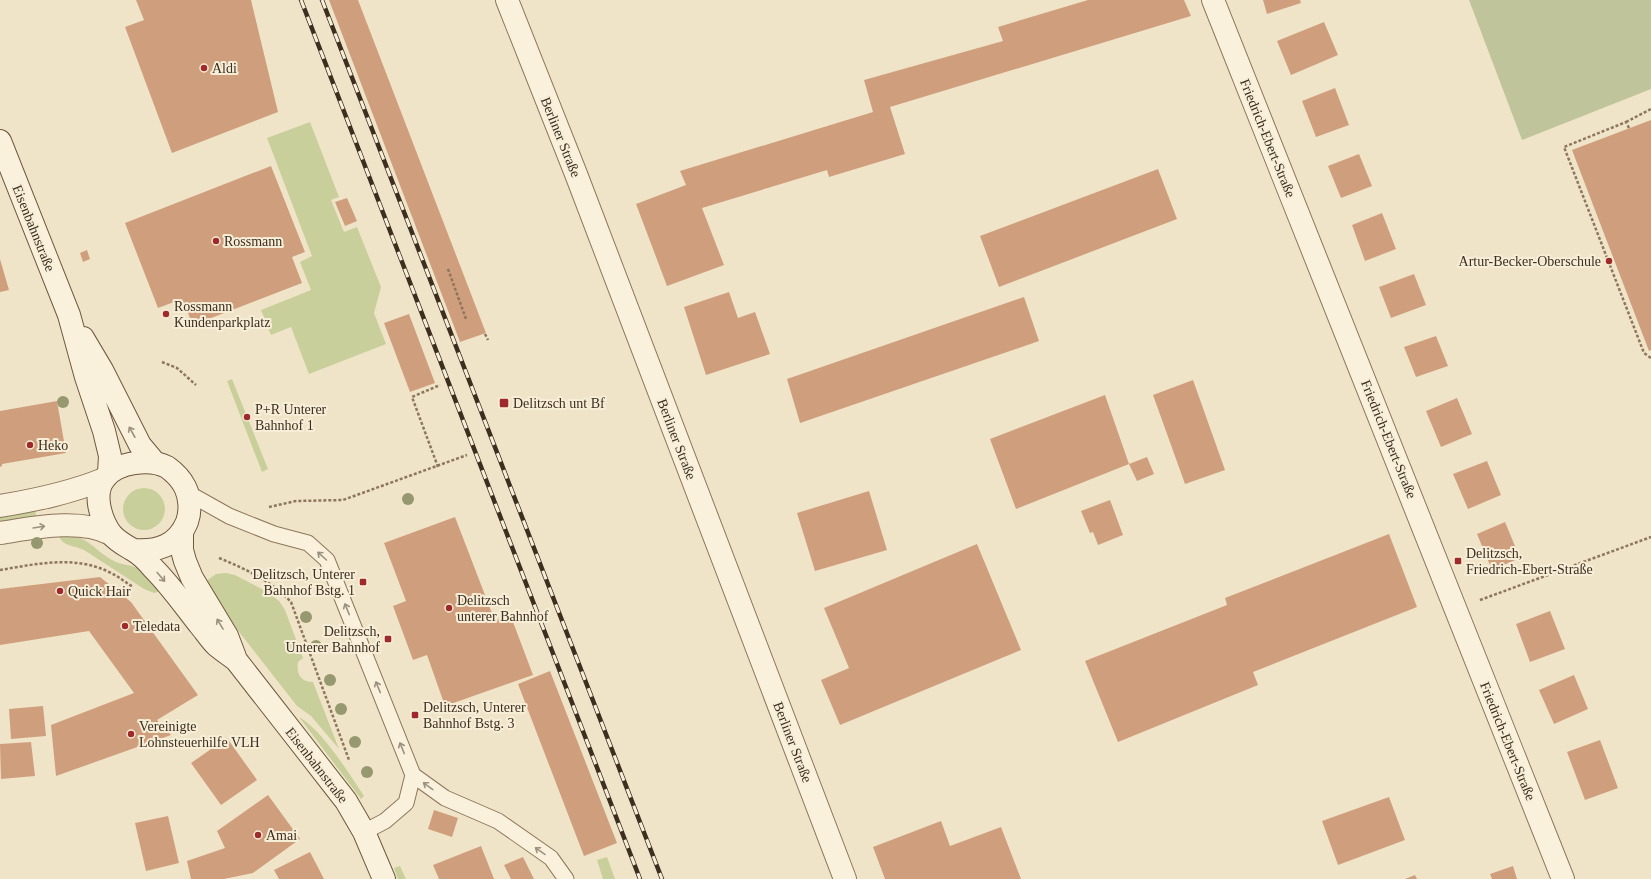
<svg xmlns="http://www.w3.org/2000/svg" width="1651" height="879" viewBox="0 0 1651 879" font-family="Georgia,serif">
<rect width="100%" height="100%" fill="#f0e4c8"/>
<path fill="#c9cf9b" d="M310,122L339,197L331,200L344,232L357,227L381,287L374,313L386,344L309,374L291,327L271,335L261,310L311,290L300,262L312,256L267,138Z
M232,379L268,469L262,472L227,381Z
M123 509a21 21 0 1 1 42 0a21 21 0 1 1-42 0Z
M35,510L37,520L0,526V516Z
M58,534C93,536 90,549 116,562C123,565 133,565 139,569C147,574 154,585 161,591L154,593L144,589L84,550C74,545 62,547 58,534Z
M226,573L235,575L269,593L279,601L285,610L303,658L298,662C296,674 301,682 313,682L339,749L311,716L297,706L236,628L205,582L216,574Z
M299,717C322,730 349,773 364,796L361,799Z
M607,857L615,879H603L597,860Z
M400,866L406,879H398L394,868Z"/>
<path fill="#bfc49a" d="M1469,0H1651V89L1522,140Z"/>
<path fill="#cf9f7d" d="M136,0H251L278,112L172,153L125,27L144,20Z
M329,0H358L486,333L460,342Z
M1088,0H1184L1191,16L890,107L905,154L829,177L827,170L702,208L724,265L667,286L636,204L686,185L680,171L873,112L864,80L1003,41L998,27Z
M1263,0H1300L1301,3L1267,14Z
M1324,22L1338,55L1291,75L1277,41Z
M1335,88L1349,125L1316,137L1302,101Z
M1651,120V350L1649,351L1572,150Z
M1359,154L1372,186L1341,198L1328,166Z
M271,166L305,252L292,257L302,283L193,325L182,299L158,308L125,223Z
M1158,169L1177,219L999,287L980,236Z
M347,198L357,221L345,226L335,202Z
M1382,213L1396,249L1365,261L1352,225Z
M87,250L90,259L83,262L80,253Z
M0,259L9,290L0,292Z
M1414,274L1426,305L1391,318L1379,287Z
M729,292L738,318L755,312L770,354L706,375L684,307Z
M1024,297L1039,341L800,423L787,379Z
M409,314L435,383L410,392L384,323Z
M1436,336L1448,366L1416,377L1404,347Z
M1193,380L1225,470L1185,484L1153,395Z
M1105,395L1129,464L1016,509L990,439Z
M1457,398L1472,434L1441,447L1426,411Z
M57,401L66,453L2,464V466L0,467V411Z
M1147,457L1154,474L1137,481L1129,464Z
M1487,461L1501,495L1468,509L1453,474Z
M869,491L887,550L815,571L797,513Z
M1110,500L1123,535L1098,545L1093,532L1090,533L1081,511Z
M455,517L495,621L510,614L533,675L445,706L427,655L413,660L393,606L406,601L384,543Z
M1505,522L1520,558L1492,570L1477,534Z
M1389,534L1417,607L1253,672L1258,685L1118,742L1085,661L1227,605L1225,598Z
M977,544L1021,650L840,725L821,680L849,668L824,608Z
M100,577L131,602L198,695L157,720L171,735L56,776L51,725L134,693L89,631L0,645V589Z
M1550,611L1565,649L1530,662L1516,624Z
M550,671L617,843L584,856L518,684Z
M1574,675L1588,709L1554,724L1539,690Z
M43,706L46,736L11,739L9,709Z
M227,738L257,780L221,805L191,763Z
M1600,740L1618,788L1585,800L1567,752Z
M31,742L35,776L1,779L0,744Z
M268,795L300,839L253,873L224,879H191L187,861L225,848L217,831Z
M1389,797L1405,840L1338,865L1322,821Z
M434,810L458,818L452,837L428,829Z
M168,816L179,863L146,871L135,823Z
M941,821L950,846L1001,827L1021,879H885L873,847Z
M481,846L494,879H439L433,865Z
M310,852L324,879H279L274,870Z
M523,857L534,879H511L504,865Z
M1513,866L1517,879H1492L1490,874Z
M1415,875L1417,879H1405Z"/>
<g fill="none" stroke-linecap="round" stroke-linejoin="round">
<g stroke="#8d765c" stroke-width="17">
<path id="lane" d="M188,493L229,516L274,534L308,543L327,560L413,775L445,798L498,821L551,858L566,879
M364,832L385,821L406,803L413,775"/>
</g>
<g stroke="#8d765c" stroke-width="24">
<path id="street" d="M507,0L576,174L845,879
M1213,0L1563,879
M0,506C36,500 70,493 104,479
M0,533C33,528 80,518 111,534"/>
</g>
<g stroke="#6f573f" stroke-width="24">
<path id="secondary" d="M0,141L69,315L86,377L104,431L110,456L109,473
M83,338L102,370L140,445L155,463
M182,532V550L185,561L192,578L227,636L235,657
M133,550C157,552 177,546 187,522C191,511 190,497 185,487C181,479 174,472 167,467C150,458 117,462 105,478C92,493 101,520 111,534C118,542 125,545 133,550C140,554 148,562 153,568C170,585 184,605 199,624C205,631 210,639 216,645C222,650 229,655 236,660L346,801L364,832L384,879"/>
</g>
<path stroke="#8d765c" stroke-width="2.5" stroke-dasharray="3 2" stroke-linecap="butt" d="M1626,122L1651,109
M1629,128L1626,122L1564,147L1644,353L1651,358
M448,269L466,319
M485,334L488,340
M162,362L177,368L196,385
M438,467L412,397L440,385
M269,507L296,501L343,500L467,455
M219,558C246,569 271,581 291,602L349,760
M0,570C36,564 75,555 109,572C118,576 125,582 133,587
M1480,600L1651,537"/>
<use href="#lane" stroke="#faf1dc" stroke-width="15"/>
<use href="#street" stroke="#faf1dc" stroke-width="22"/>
<use href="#secondary" stroke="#faf1dc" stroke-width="22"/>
<g stroke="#3d2e20" stroke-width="4.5">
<path id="rail" d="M301,0L640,879
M322,0L662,879"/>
</g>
<use href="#rail" stroke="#f7eed8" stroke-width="3" stroke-dasharray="9" stroke-linecap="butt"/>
</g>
<g fill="#96986f">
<circle cx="63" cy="402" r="6"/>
<circle cx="408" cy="499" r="6"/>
<circle cx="37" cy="543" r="6"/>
<circle cx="306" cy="617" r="6"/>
<circle cx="316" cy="646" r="6"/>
<circle cx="330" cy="680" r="6"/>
<circle cx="341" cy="709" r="6"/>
<circle cx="355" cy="742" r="6"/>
<circle cx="367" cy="772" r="6"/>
</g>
<defs><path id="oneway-shaft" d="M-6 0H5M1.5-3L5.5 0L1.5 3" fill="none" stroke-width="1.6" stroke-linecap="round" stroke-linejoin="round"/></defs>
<g stroke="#9c907e">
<use href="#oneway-shaft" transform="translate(132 432) rotate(-119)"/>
<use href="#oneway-shaft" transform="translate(39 527) rotate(-9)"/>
<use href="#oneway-shaft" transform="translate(322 556) rotate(-138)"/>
<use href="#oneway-shaft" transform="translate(161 577) rotate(50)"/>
<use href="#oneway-shaft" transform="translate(347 609) rotate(-112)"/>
<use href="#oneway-shaft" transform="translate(220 624) rotate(-121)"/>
<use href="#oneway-shaft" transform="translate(378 687) rotate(-112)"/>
<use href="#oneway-shaft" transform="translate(402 748) rotate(-112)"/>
<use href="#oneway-shaft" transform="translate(428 786) rotate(-144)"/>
<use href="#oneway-shaft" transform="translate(540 851) rotate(-145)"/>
</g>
<g fill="#9e2a2b" stroke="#f7eed8" stroke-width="1.5">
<circle cx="204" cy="68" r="4"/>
<circle cx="216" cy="241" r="4"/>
<circle cx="1609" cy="261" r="4"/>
<circle cx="166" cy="314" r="4"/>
<rect x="499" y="398" width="10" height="10" rx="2"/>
<circle cx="247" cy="417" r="4"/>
<circle cx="30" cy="445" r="4"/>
<rect x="1454" y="557" width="8" height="8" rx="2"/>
<rect x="359" y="578" width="8" height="8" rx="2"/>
<circle cx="60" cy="591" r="4"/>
<circle cx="449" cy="608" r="4"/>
<circle cx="125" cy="626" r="4"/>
<rect x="384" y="635" width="8" height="8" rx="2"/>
<rect x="411" y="711" width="8" height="8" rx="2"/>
<circle cx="131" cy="734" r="4"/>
<circle cx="258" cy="835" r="4"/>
</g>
<g text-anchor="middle" stroke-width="4" stroke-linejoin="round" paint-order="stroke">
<g font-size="14" fill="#3d2e20" stroke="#f7eed8" text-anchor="start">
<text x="212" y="73">Aldi</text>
<text x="224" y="246">Rossmann</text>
<text x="1601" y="266" text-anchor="end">Artur-Becker-Oberschule</text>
<text x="174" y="311">Rossmann<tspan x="174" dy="16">Kundenparkplatz</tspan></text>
<text x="513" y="408">Delitzsch unt Bf</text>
<text x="255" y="414">P+R Unterer<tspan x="255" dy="16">Bahnhof 1</tspan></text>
<text x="38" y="450">Heko</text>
<text x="1466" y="558">Delitzsch,<tspan x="1466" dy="16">Friedrich-Ebert-Straße</tspan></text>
<text x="355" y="579" text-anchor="end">Delitzsch, Unterer<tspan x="355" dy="16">Bahnhof Bstg. 1</tspan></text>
<text x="68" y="596">Quick Hair</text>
<text x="457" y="605">Delitzsch<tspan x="457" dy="16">unterer Bahnhof</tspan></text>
<text x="133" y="631">Teledata</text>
<text x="380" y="636" text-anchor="end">Delitzsch,<tspan x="380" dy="16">Unterer Bahnhof</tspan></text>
<text x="423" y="712">Delitzsch, Unterer<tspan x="423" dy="16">Bahnhof Bstg. 3</tspan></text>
<text x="139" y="731">Vereinigte<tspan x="139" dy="16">Lohnsteuerhilfe VLH</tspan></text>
<text x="266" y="840">Amai</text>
</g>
<g font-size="14" fill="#3d2e20" stroke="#f7eed8">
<text transform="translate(561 137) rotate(68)" y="5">Berliner Straße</text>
<text transform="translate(1268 138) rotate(68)" y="5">Friedrich-Ebert-Straße</text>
<text transform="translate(34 228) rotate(68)" y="5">Eisenbahnstraße</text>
<text transform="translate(677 439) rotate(69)" y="5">Berliner Straße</text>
<text transform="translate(1389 439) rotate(68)" y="5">Friedrich-Ebert-Straße</text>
<text transform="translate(1508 741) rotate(68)" y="5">Friedrich-Ebert-Straße</text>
<text transform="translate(793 742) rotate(69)" y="5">Berliner Straße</text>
<text transform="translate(317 765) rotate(52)" y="5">Eisenbahnstraße</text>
</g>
</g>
</svg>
